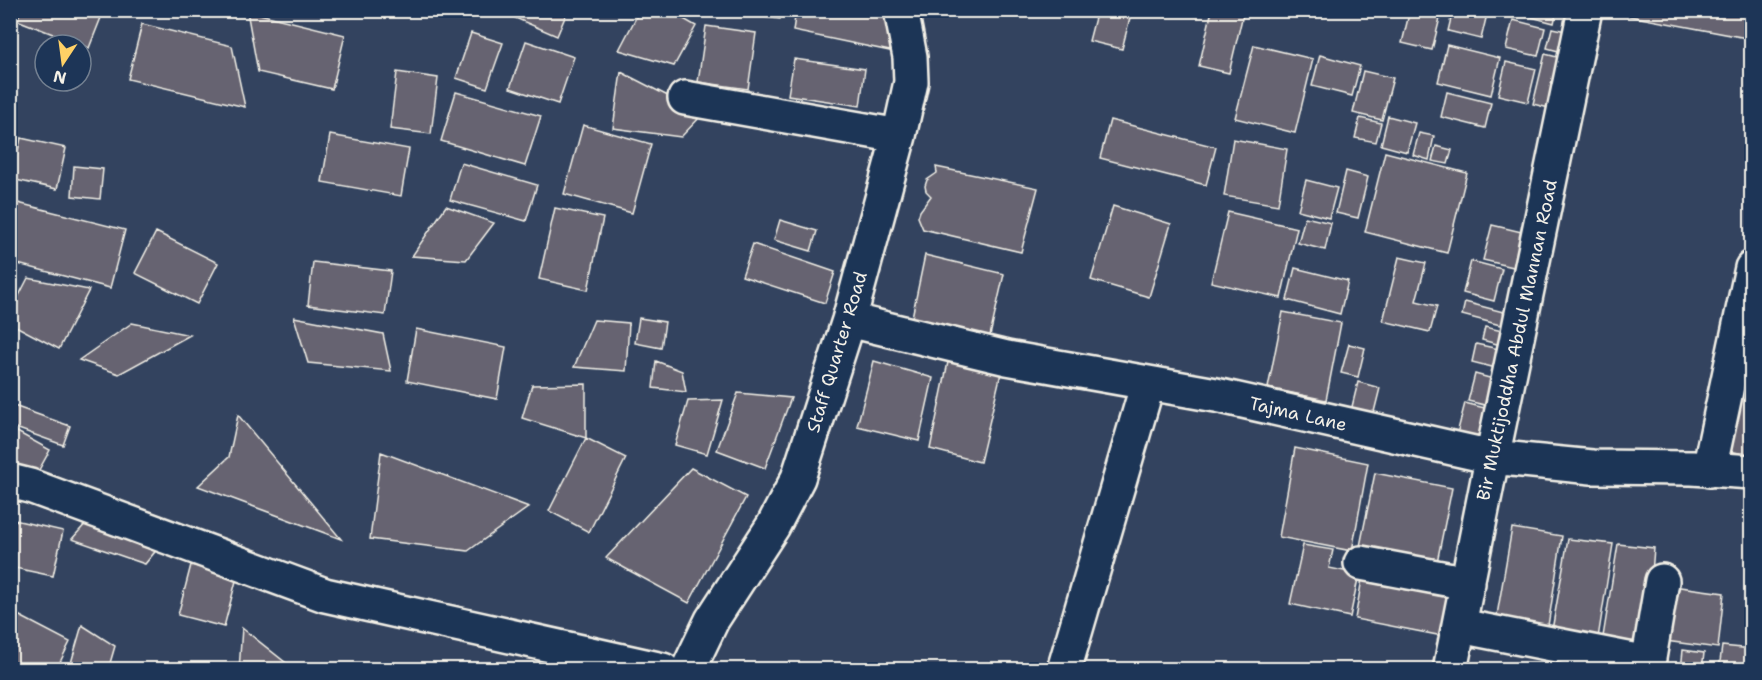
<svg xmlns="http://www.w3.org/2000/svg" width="1762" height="680" viewBox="0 0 1762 680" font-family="'Shantell Sans',sans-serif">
<rect width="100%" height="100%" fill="#33435f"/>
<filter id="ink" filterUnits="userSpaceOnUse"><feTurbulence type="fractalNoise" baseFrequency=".0167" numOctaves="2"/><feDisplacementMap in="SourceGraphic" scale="12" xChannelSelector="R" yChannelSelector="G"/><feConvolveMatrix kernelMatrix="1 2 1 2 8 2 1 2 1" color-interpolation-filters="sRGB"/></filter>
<g filter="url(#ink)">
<path fill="#666471" stroke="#f4f1e8" stroke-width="1.5" d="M21,10H104L89,48L17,20Z
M497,10H568L557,36Z
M640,10H668L696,26L674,66L619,50Z
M745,10H780V19L745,15Z
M796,10H878L877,15L896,19L890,51L793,31Z
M1097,10H1132L1122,49L1089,41Z
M1212,10H1244L1229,73L1199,66Z
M1410,10H1442L1432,50L1402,43Z
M1453,10H1488L1481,39L1448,31Z
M1513,10H1557L1554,23L1512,12Z
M1625,10H1752V39L1624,15Z
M247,11L345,35L332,89L258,72Z
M1513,20L1545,28L1538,56L1506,49Z
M142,24L232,46L245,107L128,79Z
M706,26L756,33L748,89L698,82Z
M1552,28L1571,32L1566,53L1547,48Z
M471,33L503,43L487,88L456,78Z
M526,41L574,57L558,104L510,88Z
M1254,45L1313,59L1295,133L1235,118Z
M1447,45L1500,58L1491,95L1438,82Z
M1545,54L1565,59L1553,109L1533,104Z
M1320,55L1360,66L1352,96L1312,86Z
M794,59L865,69L860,106L788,95Z
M1506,62L1536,69L1528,102L1498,95Z
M1363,71L1393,78L1382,120L1353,113Z
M397,72L438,78L431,134L390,129Z
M621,72L703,114L681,137L613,128Z
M456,92L541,116L525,166L441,141Z
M1447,92L1491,103L1485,128L1441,117Z
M1388,116L1415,123L1407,152L1381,145Z
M1360,118L1381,123L1376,142L1355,138Z
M1110,120L1216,147L1206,185L1100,158Z
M583,125L651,144L632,213L564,194Z
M1419,133L1434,136L1429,160L1413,155Z
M330,135L409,149L401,196L322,182Z
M21,138L66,148L57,189L11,179Z
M1233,139L1287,149L1278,205L1224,196Z
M1436,146L1452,150L1448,164L1432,161Z
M1385,152L1467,173L1447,253L1365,232Z
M461,163L537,185L526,221L450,200Z
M74,166L103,169L100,199L72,196Z
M936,167L1038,188L1021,252L923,229L918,217L920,211L931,196L926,191L925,186L927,180L937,173Z
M1346,171L1368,177L1358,218L1336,213Z
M1306,180L1337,188L1329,218L1298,210Z
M10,201L125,230L110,288L10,262Z
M446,206L494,223L466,260L412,256Z
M1113,206L1171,224L1149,297L1091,280Z
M555,208L603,218L588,290L539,279Z
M1228,212L1297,228L1281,298L1211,282Z
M1305,217L1331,223L1325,250L1298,243Z
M780,220L817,231L811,251L774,240Z
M1492,225L1530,234L1522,269L1483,260Z
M156,232L218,263L197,304L135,273Z
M753,244L835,272L825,303L742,276Z
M925,255L1004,274L989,340L911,322Z
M1399,257L1426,263L1416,301L1437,306L1430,332L1383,321Z
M1471,261L1502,269L1494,301L1463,293Z
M313,262L391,271L385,315L308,305Z
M1295,268L1348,281L1340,314L1287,300Z
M28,278L89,290L59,349L10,323V313Z
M1465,302L1511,314L1508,327L1462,315Z
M1283,312L1341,323L1326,400L1268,388Z
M294,317L383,334L391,371L308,363Z
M639,318L665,322L661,348L635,343Z
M594,320L629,323L626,371L574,367Z
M1752,322V385L1734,381Z
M132,323L190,335L119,374L79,360Z
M1485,327L1511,333L1508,347L1482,340Z
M416,329L506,347L497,399L407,381Z
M1349,344L1365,348L1358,377L1341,373Z
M1476,344L1508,351L1504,370L1472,362Z
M656,361L682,371L686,392L653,388Z
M874,361L933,378L919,441L857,426Z
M948,362L1001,373L980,462L930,449Z
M1475,374L1504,382L1497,408L1468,401Z
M1358,382L1380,388L1372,420L1350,415Z
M586,384V438L522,418L532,385Z
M738,393L791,398L765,468L717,450Z
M1733,395L1752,399V456L1721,449Z
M723,400L707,454L675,445L688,401Z
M1465,403L1496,411L1488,441L1457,434Z
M14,406L70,426L63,445L10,426V416Z
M238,415L341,539L198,486L229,457Z
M10,428L50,450L30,486L10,475Z
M586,438L626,458L589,532L549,511Z
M1295,448L1368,463L1352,551L1279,537Z
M381,452L529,507L468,551L370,539Z
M691,468L746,497L689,603L606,558Z
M1375,473L1452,488L1435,572L1358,556Z
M95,513L167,537L145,564L72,539Z
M10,519L63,531L53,576L10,567Z
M1512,528L1562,536L1547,632L1496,621Z
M1568,539L1613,544L1597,644L1551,636Z
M1618,544L1654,548L1646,649L1602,643Z
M1303,545L1333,550L1329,568L1359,574L1350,617L1290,604Z
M191,565L237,577L224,627L178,615Z
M1364,567L1462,585L1453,638L1355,619Z
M1665,585L1724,593L1718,648L1658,640Z
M18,615L70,642L56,670H18L10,666V629Z
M82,625L115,646L108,670H69Z
M242,628L295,670H239Z
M1722,646L1752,649V670H1719Z
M1683,650L1704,653L1702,670H1681Z
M1568,657L1629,670H1566Z"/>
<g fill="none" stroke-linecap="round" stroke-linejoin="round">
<g stroke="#f4f1e8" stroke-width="38">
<path id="minor" d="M685,98L899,136
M849,320L1007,358L1216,395L1492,457L1592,467L1692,468L1752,472
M1709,470L1752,268
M10,481L30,486L325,595L663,670
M1361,563L1468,583
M1460,626L1648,663
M688,670L712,620L773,526L798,478L849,320L899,136L911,82L910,57L901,10
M1064,670L1148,383
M1450,670L1496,439L1585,10
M1647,670L1662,581"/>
</g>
<use href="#minor" stroke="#1d3557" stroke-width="33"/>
</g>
</g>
<g text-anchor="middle" stroke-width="5" stroke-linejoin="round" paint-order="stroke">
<g font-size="18" fill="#f4f1e8" stroke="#1d3557">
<text transform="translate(1517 340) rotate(-78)" y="6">Bir Muktijoddha Abdul Mannan Road</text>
<text transform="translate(837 352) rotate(-73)" y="6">Staff Quarter Road</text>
<text transform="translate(1298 414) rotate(13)" y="6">Tajma Lane</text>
</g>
</g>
<rect width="1762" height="680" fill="none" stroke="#1d3557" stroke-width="36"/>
<rect x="18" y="18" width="1726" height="644" fill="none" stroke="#f4f1e8" stroke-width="2" filter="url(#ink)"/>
<g transform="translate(63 63) rotate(193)"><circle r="28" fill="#1d3557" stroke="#738091" stroke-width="1.5"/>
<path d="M0-4.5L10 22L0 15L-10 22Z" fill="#ffd166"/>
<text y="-9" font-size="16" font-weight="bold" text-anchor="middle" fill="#f4f1e8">N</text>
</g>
</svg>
